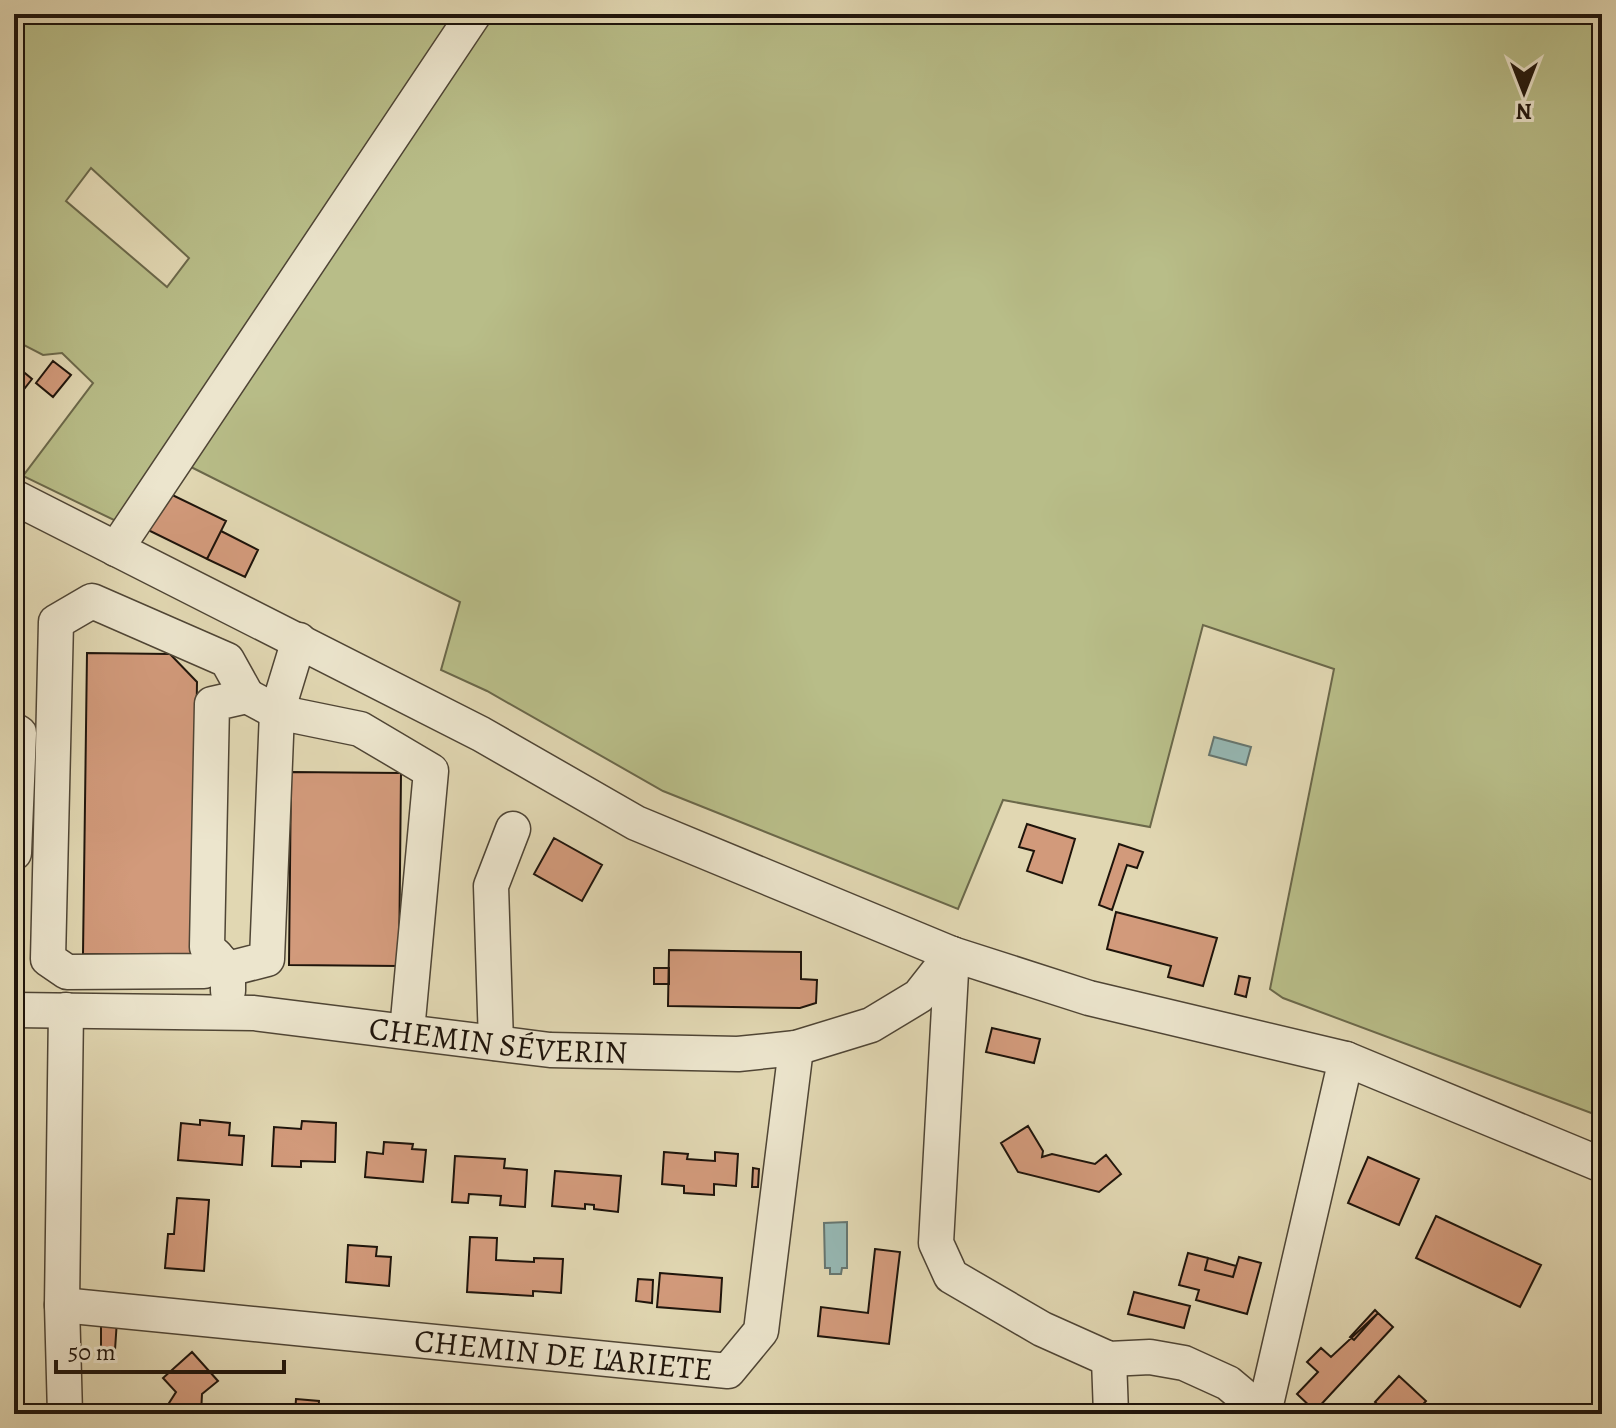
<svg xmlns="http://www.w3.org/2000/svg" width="1616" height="1428" viewBox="0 0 1616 1428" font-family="Alegreya,serif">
<rect width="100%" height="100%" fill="#e1d7b2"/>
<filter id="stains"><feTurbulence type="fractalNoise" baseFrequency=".0025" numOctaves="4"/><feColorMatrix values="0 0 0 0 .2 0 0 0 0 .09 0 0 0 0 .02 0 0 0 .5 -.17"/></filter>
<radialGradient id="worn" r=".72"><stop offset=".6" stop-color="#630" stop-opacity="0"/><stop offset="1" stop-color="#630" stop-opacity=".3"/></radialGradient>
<path fill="#b8bd88" stroke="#6b684a" stroke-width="2" fill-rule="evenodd" d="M14,14H455L116,521L23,476L93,383L62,353L43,355L14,340ZM91,168L189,258L167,287L66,201Z
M493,14H1602V1117L1283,998L1270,989L1334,669L1203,625L1150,827L1003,800L958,909L663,791L487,691L441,670L460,602L185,464Z"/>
<path fill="#96b8b4" stroke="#667670" stroke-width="2" d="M1214,737L1251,747L1246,765L1209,755Z
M847,1222V1268H842L841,1274H830V1268H825L824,1223Z"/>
<path fill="#d29a7b" stroke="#1e140b" stroke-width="2" d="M53,361L71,375L53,397L36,383Z
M14,364L32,379L14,402Z
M162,490L226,521L207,559L144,528Z
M221,531L258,550L245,577L207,559Z
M87,653L170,654L197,682L193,956L83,954Z
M291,772L401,773L399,966L289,965Z
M1027,824L1075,839L1062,883L1027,871L1034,851L1019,847Z
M554,838L602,865L582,901L534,874Z
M1119,844L1143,852L1137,868L1127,865L1112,910L1099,905Z
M1116,912L1217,938L1203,986L1168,977L1171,966L1107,949Z
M669,950L801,952V979L817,980L816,1003L800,1008L668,1006Z
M654,968H669V984H654Z
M1239,976L1250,978L1246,997L1235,994Z
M992,1028L1040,1039L1034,1063L986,1052Z
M200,1120L230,1123L229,1135L244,1136L242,1165L178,1160L181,1123L200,1125Z
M302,1121L336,1123L335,1162L301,1161V1167L272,1166L274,1127L301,1129Z
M1028,1126L1043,1151L1042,1157L1052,1154L1095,1164L1106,1155L1121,1174L1099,1192L1018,1172L1001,1143Z
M384,1142L413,1144L412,1149L426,1150L423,1182L365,1177L367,1152L383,1154Z
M664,1152L688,1154L687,1159L715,1161V1152L738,1154L736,1186L714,1184V1195L684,1193V1186L662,1184Z
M455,1156L505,1159L504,1168L527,1170L525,1207L500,1205L501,1196L469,1194L468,1203L452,1202Z
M1368,1157L1419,1179L1399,1225L1348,1203Z
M753,1168L759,1169L758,1187H752Z
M555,1171L621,1176L618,1212L594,1209V1205L585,1204V1209L552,1206Z
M177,1198L209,1200L204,1271L165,1268L168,1234H174Z
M1436,1216L1541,1265L1520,1307L1416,1258Z
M470,1237L497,1238L496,1260L534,1262V1258L563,1259L561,1293L533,1291V1296L467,1292Z
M348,1245L377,1247L376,1256L391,1257L389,1286L346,1282Z
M875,1249L900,1252L889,1344L818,1336L821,1307L868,1313Z
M1188,1253L1208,1258L1205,1270L1233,1277L1239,1257L1261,1263L1247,1314L1196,1300L1199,1290L1179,1285Z
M1208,1258L1236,1266L1233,1277L1205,1270Z
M660,1273L722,1278L720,1312L657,1307Z
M638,1279L653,1280L652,1303L636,1301Z
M1134,1292L1190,1306L1184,1328L1128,1314Z
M1375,1310L1378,1313L1354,1340L1350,1337Z
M1378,1313L1393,1327L1315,1411L1297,1394L1318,1372L1307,1362L1321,1348L1331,1357Z
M117,1320L115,1350L101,1349V1323Z
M192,1352L218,1381L202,1394L201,1414H162L176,1392L163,1378Z
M1399,1376L1426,1401L1418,1410L1422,1414H1387L1375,1402Z
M296,1399L319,1401L318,1414H295Z"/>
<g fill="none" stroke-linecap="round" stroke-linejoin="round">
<g stroke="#4f4535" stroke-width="37">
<g id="minor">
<path d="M14,497L481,734L636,823L952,954L1089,998L1346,1059L1602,1165"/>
<path d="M116,549L474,14"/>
<path d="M14,730L19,733L14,853"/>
<path d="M952,954L936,1243L951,1276L1042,1329L1109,1359L1150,1357L1184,1363L1228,1383L1265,1414"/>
<path d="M216,956L204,971L67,972L48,959L56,622L92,601L227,660L247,696"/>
<path d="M228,969L207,947L212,704L247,696L277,712L360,729L431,771L407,1031"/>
<path d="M228,991V969L267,959L277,712L299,640"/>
<path id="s1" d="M14,1010L254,1013L550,1050L738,1054L796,1048L871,1025L919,996L952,954"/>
<path d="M496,1043L491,886L513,829"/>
<path id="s2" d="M62,1305L728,1371L761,1331L796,1048"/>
<path d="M1109,1359L1111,1414"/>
<path d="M1264,1413L1346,1059"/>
<path d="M65,1414L62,1305L66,1010"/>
</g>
</g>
<use href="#minor" stroke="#ece5cd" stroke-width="34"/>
</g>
<g text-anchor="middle" stroke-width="6" stroke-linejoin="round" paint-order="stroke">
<g font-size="32" fill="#1e140b" stroke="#ece5cd">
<text dy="11" stroke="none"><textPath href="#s1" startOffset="486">CHEMIN SÉVERIN</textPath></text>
<text dy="11" stroke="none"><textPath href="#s2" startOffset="504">CHEMIN DE L'ARIETE</textPath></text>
</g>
</g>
<rect width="1616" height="1428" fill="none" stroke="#e1d7b2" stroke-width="48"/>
<rect x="16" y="16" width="1584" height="1396" fill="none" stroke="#1e140b" stroke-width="4"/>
<rect x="24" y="24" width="1568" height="1380" fill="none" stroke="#1e140b" stroke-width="2"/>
<g transform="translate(1524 92) rotate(180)" stroke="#ece5cd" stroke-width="6" paint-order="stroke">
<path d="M0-6L14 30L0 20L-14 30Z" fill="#1e140b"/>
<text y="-12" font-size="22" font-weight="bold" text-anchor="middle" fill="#1e140b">N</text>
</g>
<path d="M56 1360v12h228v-12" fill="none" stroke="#1e140b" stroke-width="4"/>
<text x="68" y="1360" font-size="24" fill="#1e140b" stroke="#ece5cd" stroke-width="6" paint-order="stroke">50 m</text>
<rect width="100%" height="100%" filter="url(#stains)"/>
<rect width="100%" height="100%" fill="url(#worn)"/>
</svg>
